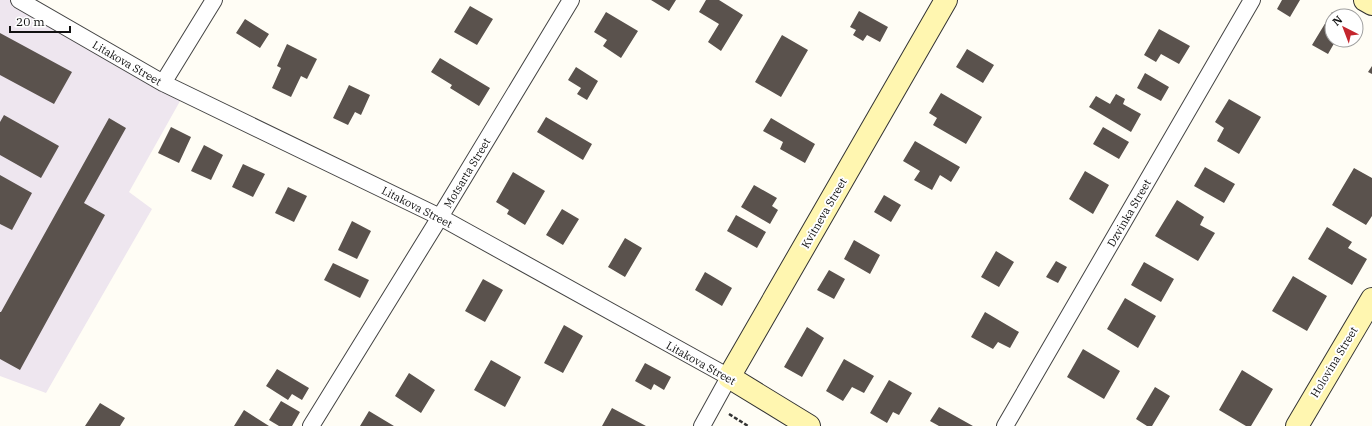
<svg xmlns="http://www.w3.org/2000/svg" width="1372" height="426" viewBox="0 0 1372 426" font-family="'IBM Plex Serif',serif">
<rect width="100%" height="100%" fill="#fffdf5"/>
<path fill="#eee6ef" d="M0,0H19L184,94L129,192L152,209L46,393L0,376Z"/>
<path fill="#5a524d" d="M651,0H676L669,11Z
M706,0H719L743,15L721,51L708,42L719,24L699,12Z
M1282,0H1300L1290,17L1277,9Z
M470,6L493,19L477,45L454,32Z
M859,11L888,27L880,42L867,35L863,41L853,35L856,30L850,27Z
M606,12L638,31L621,58L603,46L607,40L594,32Z
M1332,12L1338,16H1332V40H1336L1328,54L1312,45Z
M245,19L269,34L260,48L236,33Z
M1159,29L1190,46L1179,64L1161,54L1156,62L1144,55Z
M0,33L72,72L54,104L0,75Z
M782,35L808,50L781,97L755,82Z
M287,44L317,59L307,79L301,76L291,97L272,88L281,68L277,66Z
M967,49L994,65L983,83L956,67Z
M440,58L490,88L479,106L450,88L452,85L431,72Z
M1372,66V74L1368,72Z
M576,67L598,81L587,100L577,94L581,88L568,80Z
M1145,73L1169,87L1161,101L1137,88Z
M349,85L370,95L361,115L355,112L348,125L333,118Z
M941,93L982,117L966,144L933,125L937,118L929,113Z
M1116,94L1125,99L1123,104L1141,114L1131,132L1089,107L1096,96L1110,104Z
M1229,99L1261,117L1239,154L1217,141L1224,128L1215,122Z
M4,115L59,146L41,178L0,155V122Z
M546,117L592,144L583,160L537,132Z
M109,118L126,128L84,203L105,215L20,370L0,359V312H1Z
M771,118L815,144L805,163L780,149L783,142L763,131Z
M171,127L191,137L179,163L158,153Z
M1103,127L1129,142L1119,159L1093,144Z
M915,141L960,167L951,182L940,175L932,190L914,180L920,171L903,161Z
M204,145L223,155L211,180L191,171Z
M243,164L265,174L253,197L232,187Z
M1205,167L1235,184L1224,203L1194,186Z
M1354,168L1372,178V216L1366,225L1332,205Z
M1085,171L1109,185L1093,214L1069,199Z
M513,172L545,191L525,225L507,214L509,210L496,202Z
M0,175L32,193L12,230L0,224Z
M754,185L777,198L772,206L778,210L770,224L741,207Z
M288,187L307,196L294,222L275,213Z
M884,195L901,205L891,222L874,212Z
M1177,200L1204,217L1200,225L1215,233L1198,261L1155,236Z
M562,209L579,219L563,245L546,235Z
M736,215L766,232L757,248L727,231Z
M352,221L371,231L357,259L338,250Z
M1327,227L1352,242L1348,248L1367,259L1352,285L1308,259Z
M625,238L642,248L625,277L608,267Z
M854,240L880,255L870,274L844,259Z
M996,251L1014,262L999,287L981,277Z
M1056,261L1067,267L1058,283L1046,277Z
M1144,262L1174,279L1161,302L1131,285Z
M333,263L369,280L360,298L324,280Z
M829,270L845,279L834,299L817,290Z
M705,272L732,288L722,306L695,290Z
M1293,276L1327,296L1307,331L1272,311Z
M483,279L503,290L485,322L465,311Z
M1125,298L1156,316L1138,348L1107,329Z
M985,312L1019,332L1010,348L998,342L993,349L971,337Z
M564,325L583,336L563,373L544,363Z
M807,327L824,338L802,377L784,367Z
M1083,349L1120,371L1104,399L1067,377Z
M844,359L874,376L864,393L852,387L843,401L826,391Z
M491,360L521,377L505,407L474,390Z
M645,363L671,377L664,390L654,384L651,390L635,381Z
M277,369L309,388L302,400L292,394L288,400L266,386Z
M1242,370L1273,389L1251,426H1246L1219,410Z
M409,373L435,390L421,413L395,396Z
M889,380L912,393L899,415L893,412L887,423L870,413Z
M1155,387L1170,396L1152,426H1147L1136,419Z
M281,401L300,412L292,426H279L269,420Z
M100,403L125,418L120,426H85Z
M939,407L973,426H939L930,421Z
M612,408L646,426H602Z
M244,410L269,426H234Z
M369,411L394,426H360Z"/>
<g fill="none" stroke-linecap="round" stroke-linejoin="round">
<g stroke="#444" stroke-width="18">
<path id="street" d="M19,0L163,83L440,217L729,377L702,426
M163,83L214,0
M311,426L440,217L571,0
M1005,426L1252,0"/>
</g>
<g stroke="#333" stroke-width="24">
<path id="secondary" d="M1365,0L1372,4
M809,426L729,377L946,0
M1297,426L1372,299"/>
</g>
<path stroke="#333" stroke-width="2.5" stroke-dasharray="4 2" stroke-linecap="butt" d="M729,414L748,426"/>
<use href="#street" stroke="#fff" stroke-width="16"/>
<use href="#secondary" stroke="#fff6b0" stroke-width="22"/>
</g>
<g text-anchor="middle" stroke-width="4" stroke-linejoin="round" paint-order="stroke">
<g font-size="11" fill="#111" stroke="#fff">
<text transform="translate(127 63) rotate(30)" y="4">Litakova Street</text>
<text transform="translate(467 173) rotate(-59)" y="4">Motsarta Street</text>
<text transform="translate(417 207) rotate(27)" y="4">Litakova Street</text>
<text transform="translate(824 213) rotate(-60)" y="4">Kvitneva Street</text>
<text transform="translate(1129 213) rotate(-60)" y="4">Dzvinka Street</text>
<text transform="translate(1334 362) rotate(-59)" y="4">Holovina Street</text>
<text transform="translate(701 363) rotate(29)" y="4">Litakova Street</text>
</g>
</g>
<g transform="translate(1344 28) rotate(318)"><circle r="19" fill="#ffffff" stroke="#a0a0a0"/>
<path d="M0-3L7 15L0 10L-7 15Z" fill="#c4262e"/>
<text y="-6" font-size="11" font-weight="bold" text-anchor="middle" fill="#111111">N</text>
</g>
<path d="M10 26v6h60v-6" fill="none" stroke="#111111" stroke-width="2"/>
<text x="16" y="26" font-size="12" fill="#111111" stroke="#ffffff" stroke-width="3" paint-order="stroke">20 m</text>
</svg>
